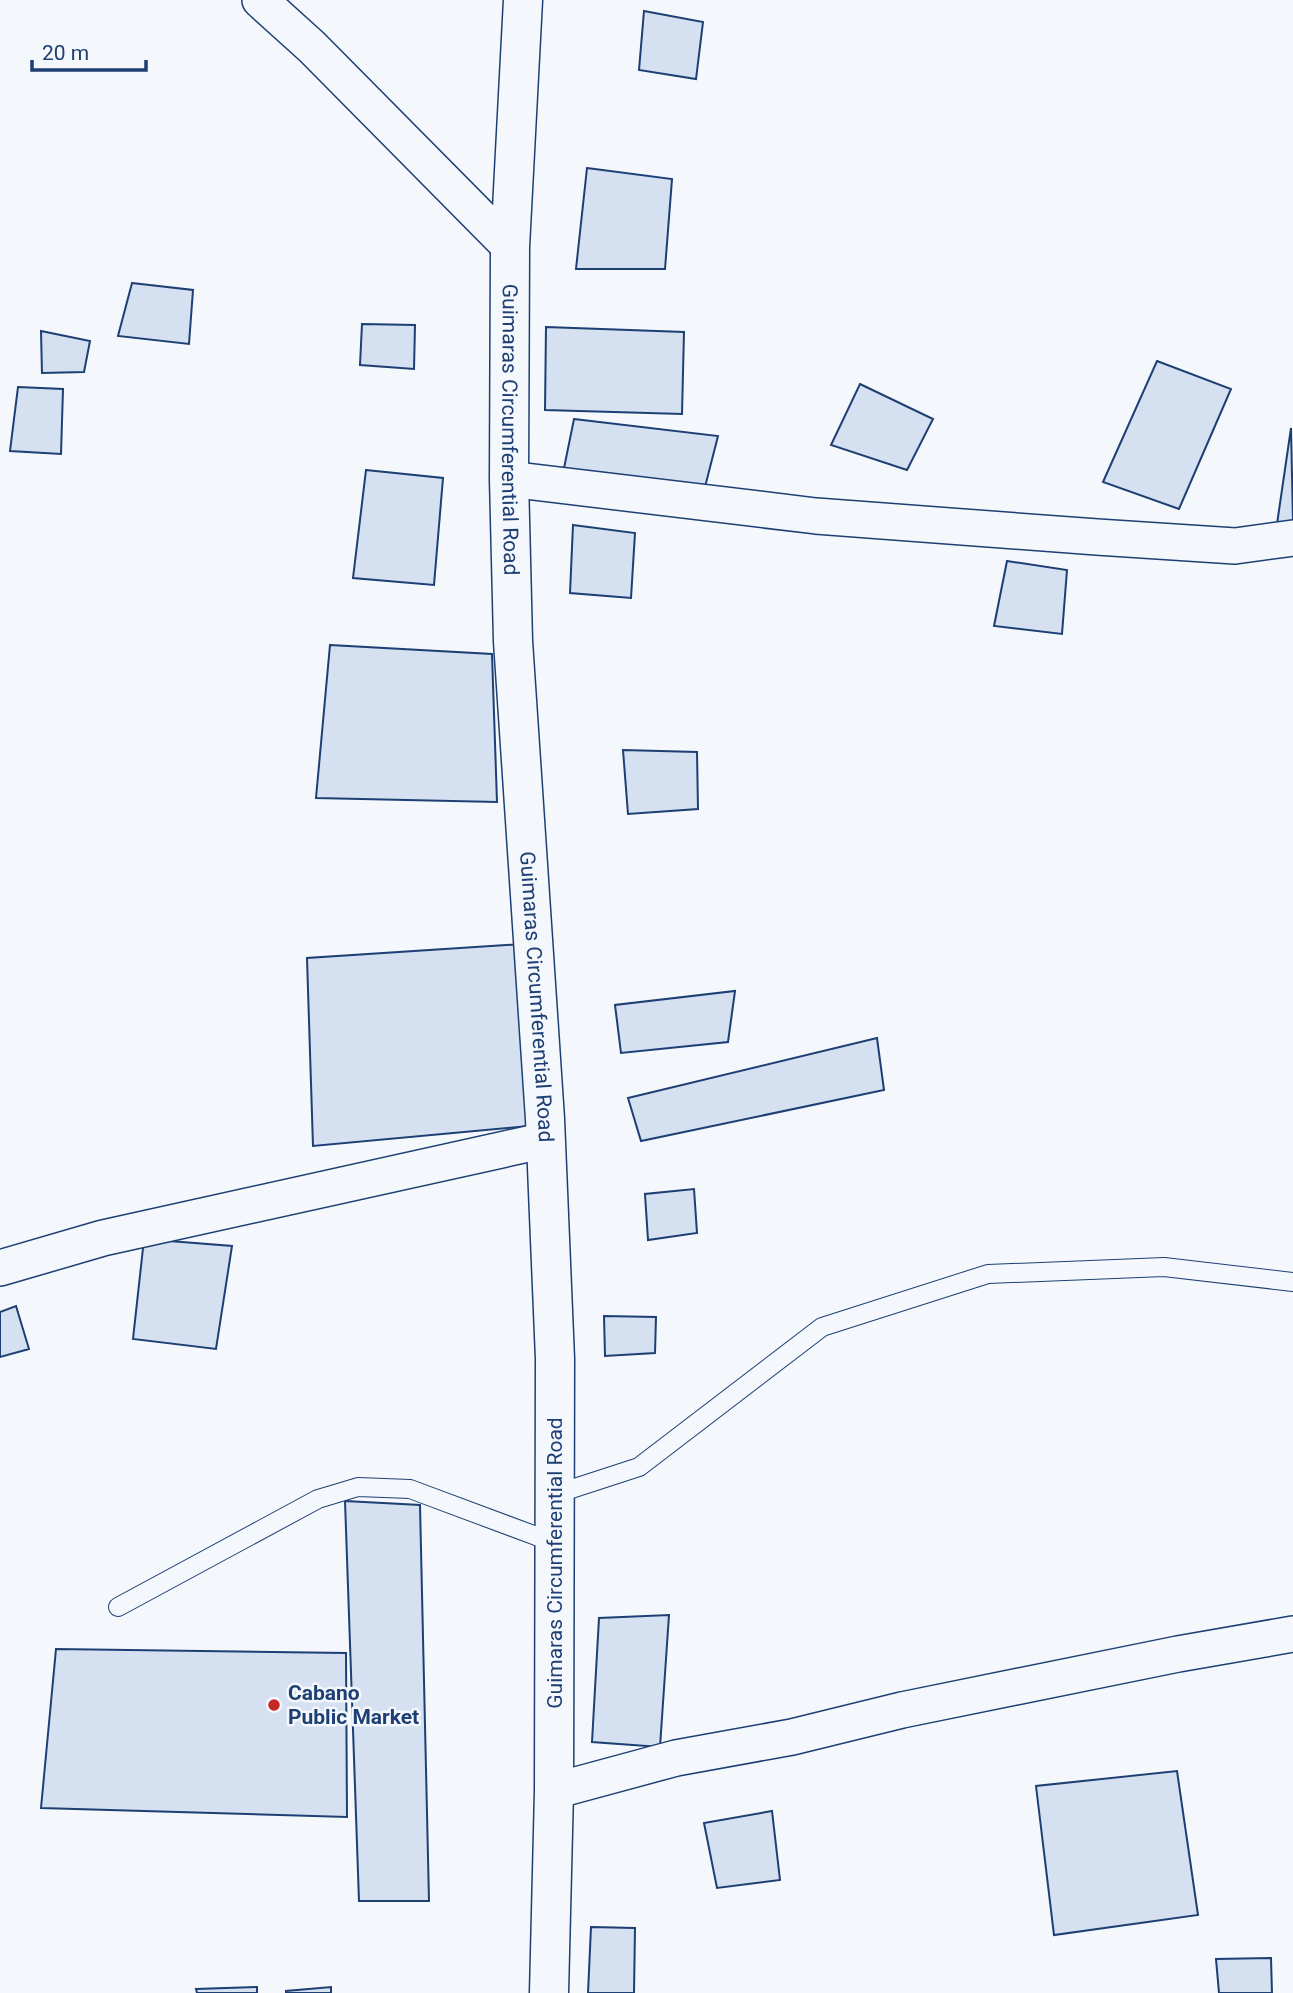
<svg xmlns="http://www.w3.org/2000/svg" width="1293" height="1993" viewBox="0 0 1293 1993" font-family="Roboto,sans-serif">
<rect width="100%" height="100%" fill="#f4f7fb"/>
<path fill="#d5e0f0" stroke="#1d3f73" stroke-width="2" d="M644,11L703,22L696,79L639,70Z
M587,168L672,179L665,269H576Z
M132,283L193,290L189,344L118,336Z
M362,324L415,325L414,369L360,365Z
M546,327L684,332L682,414L545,410Z
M41,331L90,341L84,372L42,373Z
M1157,361L1231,389L1179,509L1103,482Z
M860,384L933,419L907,470L831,445Z
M18,387L63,389L61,454L10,451Z
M574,419L718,436L705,487L563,473Z
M1291,428L1293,521L1277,524Z
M366,470L443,478L434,585L353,578Z
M573,525L635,533L631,598L570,593Z
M1007,561L1067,570L1062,634L994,626Z
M330,645L492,654L497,802L316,798Z
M623,750L697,752L698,809L628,814Z
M523,944L529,1126L313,1146L307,958Z
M735,991L728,1042L621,1053L615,1005Z
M877,1038L884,1090L641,1141L628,1098Z
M694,1189L697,1233L648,1240L645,1194Z
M144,1239L232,1246L216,1349L133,1339Z
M16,1306L29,1349L0,1357V1312Z
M604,1316L656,1317L655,1353L605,1356Z
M345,1501L420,1505L429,1901H359Z
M669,1615L660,1747L592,1742L599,1618Z
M56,1649L346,1653L347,1817L41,1808Z
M1177,1771L1198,1915L1054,1935L1036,1786Z
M772,1811L780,1880L717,1888L704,1823Z
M591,1927L635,1928L634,1993H588Z
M1271,1958L1272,1993H1219L1216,1959Z
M257,1987V1993H197L196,1989Z
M331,1987V1993H286V1991Z"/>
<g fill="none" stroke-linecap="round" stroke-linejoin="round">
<g stroke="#1d3f73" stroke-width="20">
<path id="service" d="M556,1494L639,1467L822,1327L988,1274L1164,1267L1293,1282
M118,1607L318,1499L358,1487L410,1489L555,1543"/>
</g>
<g stroke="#1d3f73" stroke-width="38">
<path id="minor" d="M260,0L312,47L510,247
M509,479L816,516L1097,537L1235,546L1293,538
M0,1268L103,1238L546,1140
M554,1791L676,1758L792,1737L902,1710L1178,1654L1293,1634"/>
</g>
<g stroke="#1d3f73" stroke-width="41">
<g id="primary">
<path id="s1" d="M523,0L510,247L509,479L513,641L545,1119L555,1359L554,1791L549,1993"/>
</g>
</g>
<use href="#service" stroke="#f4f7fb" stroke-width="18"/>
<use href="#minor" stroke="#f4f7fb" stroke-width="35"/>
<use href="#primary" stroke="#f4f7fb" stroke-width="38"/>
</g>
<circle fill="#c62828" stroke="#f4f7fb" stroke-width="2.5" cx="274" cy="1705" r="7"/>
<g text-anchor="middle" stroke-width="5" stroke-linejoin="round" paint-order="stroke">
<g font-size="21" fill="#1d3f73" stroke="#f4f7fb">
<text dy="7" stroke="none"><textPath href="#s1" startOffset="430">Guimaras Circumferential Road</textPath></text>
<text dy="7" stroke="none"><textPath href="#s1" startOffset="998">Guimaras Circumferential Road</textPath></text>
<text transform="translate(555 1563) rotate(-90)" y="7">Guimaras Circumferential Road</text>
</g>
<g font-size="21" font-weight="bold" fill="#1d3f73" stroke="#f4f7fb" text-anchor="start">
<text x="288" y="1700">Cabano<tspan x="288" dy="24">Public Market</tspan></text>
</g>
</g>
<path d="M32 60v10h114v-10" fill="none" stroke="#1d3f73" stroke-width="3.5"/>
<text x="42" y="60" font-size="21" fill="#1d3f73" stroke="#f4f7fb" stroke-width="5" paint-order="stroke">20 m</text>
</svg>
